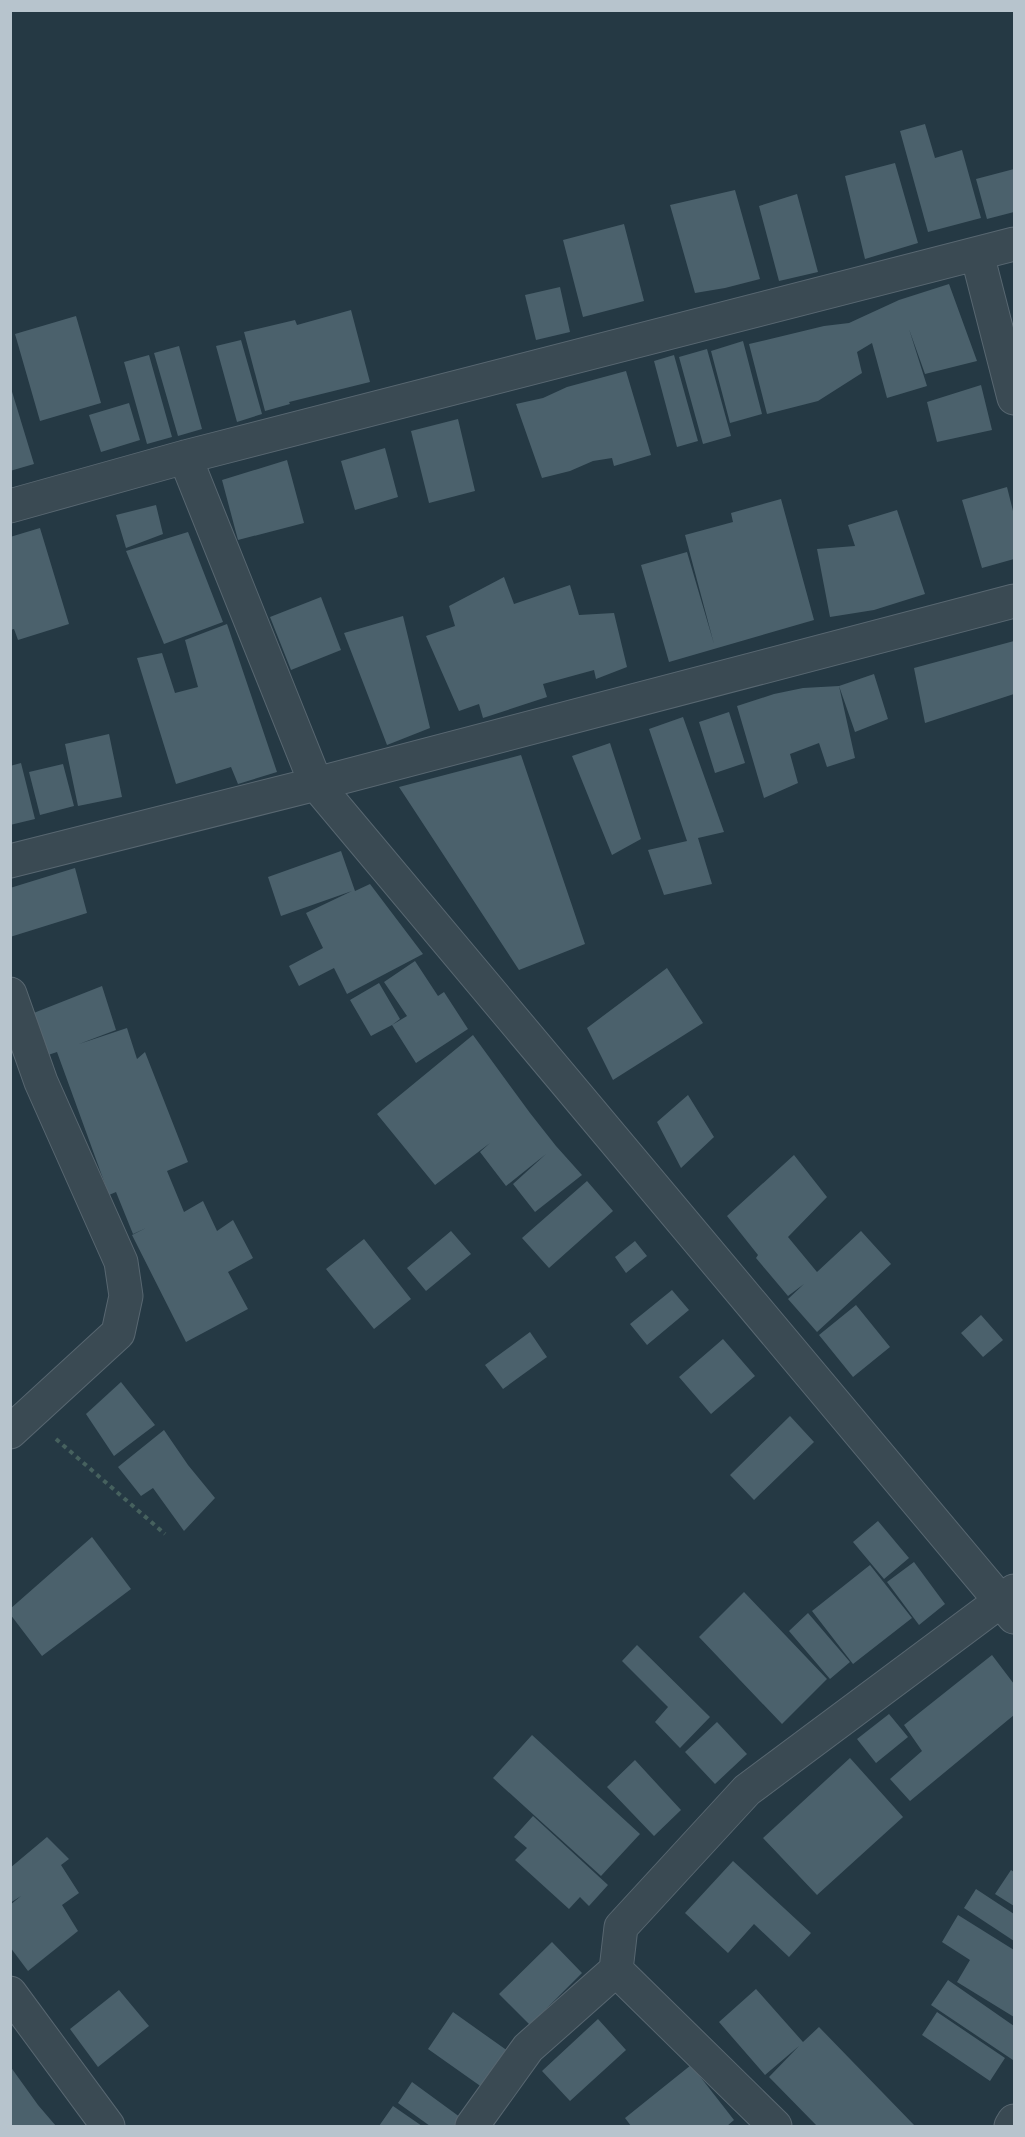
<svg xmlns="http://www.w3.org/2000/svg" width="1025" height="2137" viewBox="0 0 1025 2137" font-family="Barlow,sans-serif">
<rect width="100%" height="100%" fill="#253944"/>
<path fill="#4b616c" d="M925,124L935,158L962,150L981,218L928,232L900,131Z
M895,163L918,243L865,259L845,176Z
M1014,169V212L987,219L976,179Z
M735,190L760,279L725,288L695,293L670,205Z
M797,194L818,272L779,281L759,206Z
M624,224L644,301L583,317L563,240Z
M949,284L977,361L925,374L909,329L927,386L887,398L872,343L857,352L862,373L818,401L767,414L749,344L824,326L849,323L899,300Z
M560,287L570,332L536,340L525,295Z
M351,310L370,382L289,402L290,404L265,411L244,332L295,320L297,325Z
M76,316L101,403L40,421L15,334Z
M241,340L262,414L237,422L216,346Z
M743,341L762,414L730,423L711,351Z
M179,346L202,429L178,436L154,353Z
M707,349L731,436L703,444L679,357Z
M149,355L172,437L147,444L124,362Z
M674,355L698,441L677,447L654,361Z
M626,371L651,455L614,466L612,458L593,461L570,471L542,478L516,404L543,398L567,387Z
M10,385L34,464L10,471Z
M981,385L992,430L937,442L927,402Z
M129,403L140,440L101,452L89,415Z
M458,419L475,491L429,503L411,431Z
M385,448L398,497L355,510L341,461Z
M287,460L304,523L238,540L222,480Z
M1007,487L1014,515V559L982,568L962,500Z
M781,499L814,620L669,662L641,565L687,552L714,644L685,535L733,522L731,513Z
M156,505L163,534L126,548L116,515Z
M897,510L925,594L874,610L830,617L817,549L855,546L848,525Z
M40,528L69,624L18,640L14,629L10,630V537Z
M188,532L223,622L164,644L126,551Z
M504,577L514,604L570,585L579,615L614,613L627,667L596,679L594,670L543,684L547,697L483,718L479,704L459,711L426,636L455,626L449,606Z
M321,597L341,650L291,670L270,617Z
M403,616L430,728L387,745L344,633Z
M227,624L277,772L238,784L231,767L176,784L137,658L162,653L175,693L198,687L185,640Z
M1014,641V694L925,723L914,668Z
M874,674L888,719L855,732L839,686L855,758L827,767L819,743L790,754L798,783L764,798L737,706L774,694L803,688L839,686Z
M729,712L745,763L715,773L699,722Z
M683,717L724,832L698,838L712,884L664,895L648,850L687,841L649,729Z
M109,734L122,797L78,806L65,744Z
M610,743L641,839L612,855L572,756Z
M521,755L585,944L519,970L399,787Z
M21,763L35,819L10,825V766Z
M63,764L74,806L40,815L29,772Z
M341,851L355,891L370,884L423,954L347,994L334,968L299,986L289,966L323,948L306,913L352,891L281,916L268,877Z
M75,868L87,913L10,937V888Z
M415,961L438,996L444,992L468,1029L416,1063L392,1025L407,1016L384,982Z
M667,968L703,1023L613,1080L587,1028Z
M379,983L400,1019L392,1025L371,1036L350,1000Z
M102,986L116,1030L79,1044L127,1028L137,1059L145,1052L188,1162L167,1171L184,1212L203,1201L217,1231L233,1220L253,1258L228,1272L248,1309L186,1342L132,1235L146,1228L133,1234L116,1192L109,1195L57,1052L39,1058L21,1018Z
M473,1035L530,1113L556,1146L582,1175L535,1212L513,1184L546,1154L506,1186L480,1152L490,1143L435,1185L377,1114Z
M688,1095L714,1137L681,1168L657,1122Z
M794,1155L827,1197L788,1237L817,1272L861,1231L891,1264L817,1332L788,1299L804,1284L788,1296L756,1258L758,1255L727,1216Z
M587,1181L613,1211L549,1268L522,1238Z
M451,1231L471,1254L426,1291L407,1268Z
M364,1239L411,1299L374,1329L326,1269Z
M635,1241L647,1256L626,1273L615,1257Z
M672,1290L689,1310L647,1345L630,1324Z
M856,1305L890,1347L853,1377L819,1335Z
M981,1315L1003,1340L983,1357L961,1333Z
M530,1332L547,1357L503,1389L485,1365Z
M723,1339L755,1376L711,1414L679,1377Z
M121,1382L155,1425L114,1456L86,1414Z
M790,1416L814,1442L754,1500L730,1475Z
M164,1430L188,1465L215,1498L184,1531L153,1488L141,1496L118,1467Z
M878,1521L909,1558L884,1579L853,1542Z
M92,1537L131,1589L42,1656L10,1614V1609Z
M914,1562L945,1604L919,1625L887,1582Z
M870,1565L912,1618L853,1664L812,1611Z
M744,1592L827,1679L782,1724L699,1637Z
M808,1613L850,1662L830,1679L789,1631Z
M637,1645L710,1717L680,1748L655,1722L668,1707L622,1661Z
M992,1655L1014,1684V1715L910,1801L890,1779L922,1751L904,1725Z
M889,1714L908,1737L876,1763L857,1739Z
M717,1722L747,1754L715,1784L685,1752Z
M532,1735L640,1834L601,1876L493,1778Z
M850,1758L903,1817L817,1895L763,1838Z
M635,1760L681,1810L654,1836L607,1787Z
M533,1816L608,1885L589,1906L580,1897L569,1909L515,1860L527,1848L514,1837Z
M47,1837L69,1859L61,1865L79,1893L62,1905L78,1931L28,1971L10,1947V1905L21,1896L10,1903V1868Z
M733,1861L811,1933L789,1957L754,1924L728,1953L685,1913Z
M1011,1870L1014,1872V1906L995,1894Z
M976,1889L1014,1914V1941L964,1908Z
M958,1915L1014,1950V2017L957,1982L970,1960L942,1942Z
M552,1942L582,1973L530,2025L499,1994Z
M948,1980L1014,2026V2058L1013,2060L931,2005Z
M756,1989L803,2042L819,2027L915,2126H817L769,2077L799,2046L765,2075L719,2022Z
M119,1990L149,2026L98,2067L70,2029Z
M453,2012L512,2054L486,2090L428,2049Z
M937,2012L1005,2058L990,2081L922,2035Z
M598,2019L626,2050L570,2101L542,2071Z
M691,2065L734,2120L727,2126H631L625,2118Z
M10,2066L38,2105L56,2126H10Z
M412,2082L464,2120L460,2126H430L398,2103Z
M393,2106L422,2126H379Z"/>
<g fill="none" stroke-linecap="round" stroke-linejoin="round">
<g stroke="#586771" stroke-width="35">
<path id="minor" d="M977,254L1014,398
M185,457L316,784L1014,1617
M10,506L185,457L1014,244
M10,861L316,784L1014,601
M10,994L41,1082L121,1262L126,1296L118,1333L10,1432
M616,1970L775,2126
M10,1993L108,2126
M472,2126L528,2048L616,1970L621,1927L747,1790L1014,1591
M1011,2126L1014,2121"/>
</g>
<path stroke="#46615e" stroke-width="4" stroke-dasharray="4.5 4.5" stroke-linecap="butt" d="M56,1439L165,1534"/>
<use href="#minor" stroke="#3a4a53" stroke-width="33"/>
</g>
<rect width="1025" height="2137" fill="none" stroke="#b7c4cd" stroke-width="24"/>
</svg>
